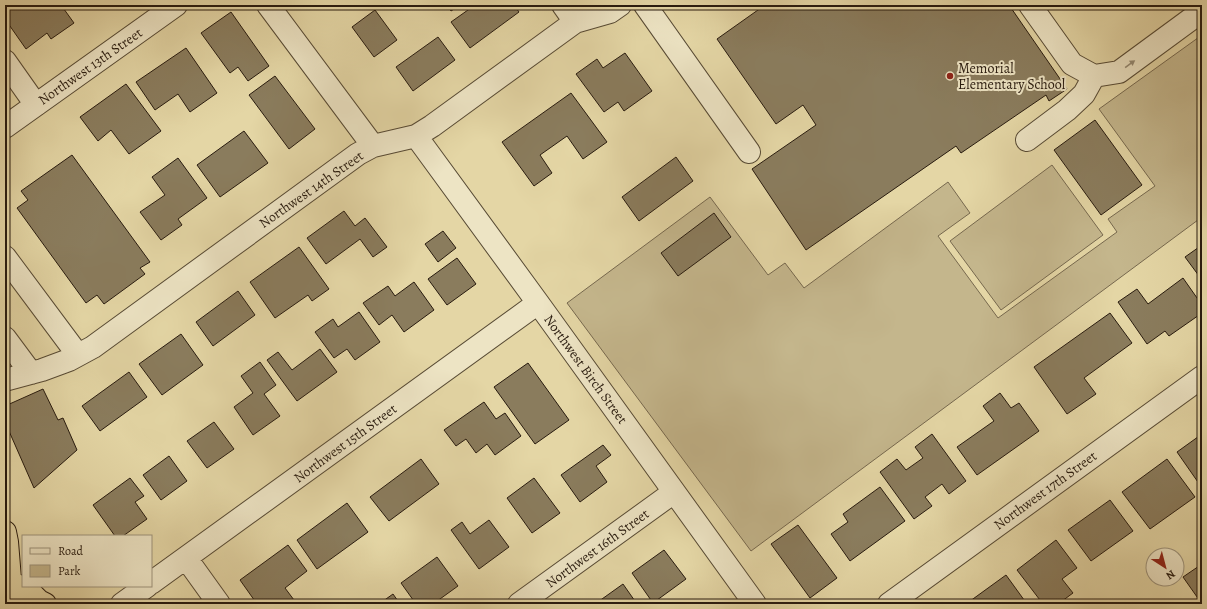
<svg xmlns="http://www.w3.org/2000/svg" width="1207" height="609" viewBox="0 0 1207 609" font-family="Alegreya,serif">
<rect width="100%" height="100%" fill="#e4d6a5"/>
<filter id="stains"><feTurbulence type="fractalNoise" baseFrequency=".005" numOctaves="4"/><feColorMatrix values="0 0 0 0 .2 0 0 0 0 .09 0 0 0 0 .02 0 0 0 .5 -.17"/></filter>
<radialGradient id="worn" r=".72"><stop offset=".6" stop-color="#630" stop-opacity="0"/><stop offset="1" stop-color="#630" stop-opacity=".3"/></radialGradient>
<path fill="#c4b68c" stroke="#76684e" d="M1202,35V217L751,551L567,303L710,197L768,275L785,263L804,288L948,182L970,213L938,236L998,318L1117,232L1108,219L1155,186L1099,109Z
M1052,165L1103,235L1001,310L950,241Z"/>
<path fill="#8a7c5d" stroke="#281b0f" d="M5,5H61L74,23L51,39L47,33L26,49L5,19Z
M447,5H460L451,11Z
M475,5H514L519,12L470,48L451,22Z
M765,5H1009L1067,89L1049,101L1046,95L961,153L956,146L806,250L752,169L816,125L803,105L776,124L717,39Z
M375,10L397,40L374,57L352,27Z
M231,12L269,66L248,81L238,67L230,73L201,33Z
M438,37L455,60L413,91L396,67Z
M186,48L217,93L190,112L178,94L155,110L136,82Z
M625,53L652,91L624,111L618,102L604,112L576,74L597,59L603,68Z
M275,76L315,129L289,149L249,95Z
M126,84L161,131L129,154L111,130L98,141L80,117Z
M571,93L607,142L583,159L567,136L540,155L552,173L534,186L502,142Z
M1095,120L1142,185L1101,215L1054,150Z
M244,131L268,163L220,197L197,165Z
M72,155L150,262L140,268L145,274L104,304L97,295L86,303L17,208L28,200L21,191Z
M676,157L693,181L639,221L622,197Z
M178,158L207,198L178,219L182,225L161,240L140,212L165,195L152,177Z
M344,211L355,226L365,218L387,247L373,257L360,239L326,264L307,238Z
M714,213L731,237L678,276L661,253Z
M443,231L456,248L438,262L425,244Z
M1202,245V280L1185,257Z
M299,247L329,289L312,301L308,295L275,318L250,282Z
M457,258L476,284L447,305L428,279Z
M1183,278L1202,305V313L1169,336L1165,331L1147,344L1118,302L1137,289L1148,304Z
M414,282L434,310L404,332L392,315L379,325L363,303L388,286L395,296Z
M238,291L255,315L213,346L196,322Z
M359,312L380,342L355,360L347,349L334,358L315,332L333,319L338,327Z
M1110,313L1132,343L1084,378L1096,394L1067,414L1034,367Z
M181,334L203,365L162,395L139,364Z
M320,349L337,372L297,401L267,360L278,352L292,370Z
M260,362L276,385L264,394L280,416L253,435L234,407L253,393L241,376Z
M528,363L569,420L535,444L494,387Z
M129,372L147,397L100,431L82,406Z
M43,389L58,420L63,418L77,450L34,488L5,422V406Z
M1000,393L1011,408L1019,403L1039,431L977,475L957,447L994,421L983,406Z
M484,402L496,419L505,413L521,436L495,455L487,444L476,453L466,439L456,446L444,430Z
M214,422L234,449L207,468L187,441Z
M932,434L966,481L949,494L942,484L925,497L932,506L914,519L880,472L897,459L906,470L923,458L915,447Z
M1202,434V484L1200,485L1177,452Z
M603,445L611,455L596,466L607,482L580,502L561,475Z
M169,456L187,481L161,500L143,475Z
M421,459L439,484L389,521L370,497Z
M1167,459L1195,497L1150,529L1122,492Z
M130,478L144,496L135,502L147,519L123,536H115L93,505Z
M534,478L560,513L532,533L507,498Z
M880,487L905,521L850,561L831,534L848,522L843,514Z
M1110,500L1133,531L1091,561L1068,530Z
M347,503L368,532L317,569L297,540Z
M489,520L509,547L479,569L451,530L462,522L470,534Z
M798,525L837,578L810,598L771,544Z
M1056,540L1077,568L1062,579L1073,593L1058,604H1043L1017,570Z
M288,545L307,571L285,588L297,604H257L240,580Z
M664,550L686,579L653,603L632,573Z
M437,557L458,586L433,604H416L401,583Z
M1202,564V604L1183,577Z
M1006,575L1027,604H966Z
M623,584L637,604H595Z
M393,594L400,604H379Z"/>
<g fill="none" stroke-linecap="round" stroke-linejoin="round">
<g stroke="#574a34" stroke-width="24">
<path id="minor" d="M268,5L373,146
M563,5L575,22
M645,5L749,152
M1030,5L1072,64L1094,76L1119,72L1202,11
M5,61L36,105
M5,127L176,5
M416,136L538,303L755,604
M1027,140L1067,110L1084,94L1094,76
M5,257L78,355
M5,338L31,373
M5,380L42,370L69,360L93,347L358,154L373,146L416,136L432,126L575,22L610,12L620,5
M186,558L219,604
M151,583L538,303
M122,604L147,586
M519,604L674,492
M889,604L1202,377"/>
</g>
<g stroke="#281b0f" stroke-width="24">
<path id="highway" d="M5,532L7,542L12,604
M24,586L39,601L45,604"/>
</g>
<use href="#minor" stroke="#ede4c4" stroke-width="22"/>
<use href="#highway" stroke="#e4d6a5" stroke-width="22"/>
</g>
<defs><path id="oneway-solid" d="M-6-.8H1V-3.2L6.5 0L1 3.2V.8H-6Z"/></defs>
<use fill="#948a73" href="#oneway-solid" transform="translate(1130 64) rotate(-36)"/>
<circle fill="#8f2418" stroke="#ede4c4" stroke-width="1.5" cx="950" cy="76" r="4"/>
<g text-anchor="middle" stroke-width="4" stroke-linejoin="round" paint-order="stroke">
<g font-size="14" fill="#281b0f" stroke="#ede4c4">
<text transform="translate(90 66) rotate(-35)" y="5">Northwest 13th Street</text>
<text transform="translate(311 189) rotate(-35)" y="5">Northwest 14th Street</text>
<text transform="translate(586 369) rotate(54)" y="5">Northwest Birch Street</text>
<text transform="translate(345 443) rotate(-36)" y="5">Northwest 15th Street</text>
<text transform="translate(1045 490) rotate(-36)" y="5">Northwest 17th Street</text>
<text transform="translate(597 548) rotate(-36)" y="5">Northwest 16th Street</text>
</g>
<g font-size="14" fill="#281b0f" stroke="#ede4c4" text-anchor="start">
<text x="958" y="73">Memorial<tspan x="958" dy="16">Elementary School</tspan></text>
</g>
</g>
<rect width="1207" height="609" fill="none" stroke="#e4d6a5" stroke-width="20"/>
<rect x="6" y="6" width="1195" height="597" fill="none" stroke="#281b0f" stroke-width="2"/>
<rect x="10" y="10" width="1187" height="589" fill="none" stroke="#281b0f"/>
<rect x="22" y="535" width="130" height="52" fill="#ede4c4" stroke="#9e947c"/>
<rect x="30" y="548" width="20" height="6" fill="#ede4c4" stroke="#9e947c"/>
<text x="58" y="555" font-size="12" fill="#281b0f">Road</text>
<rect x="30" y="565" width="20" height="12" fill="#c4b68c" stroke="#9e947c"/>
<text x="58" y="575" font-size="12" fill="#281b0f">Park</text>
<g transform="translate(1165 567) rotate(144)"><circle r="19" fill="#ede4c4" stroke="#9e947c"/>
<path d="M0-3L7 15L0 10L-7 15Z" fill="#8f2418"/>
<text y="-6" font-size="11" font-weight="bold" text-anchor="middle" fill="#281b0f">N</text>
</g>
<rect width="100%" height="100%" filter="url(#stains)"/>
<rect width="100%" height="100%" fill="url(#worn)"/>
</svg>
